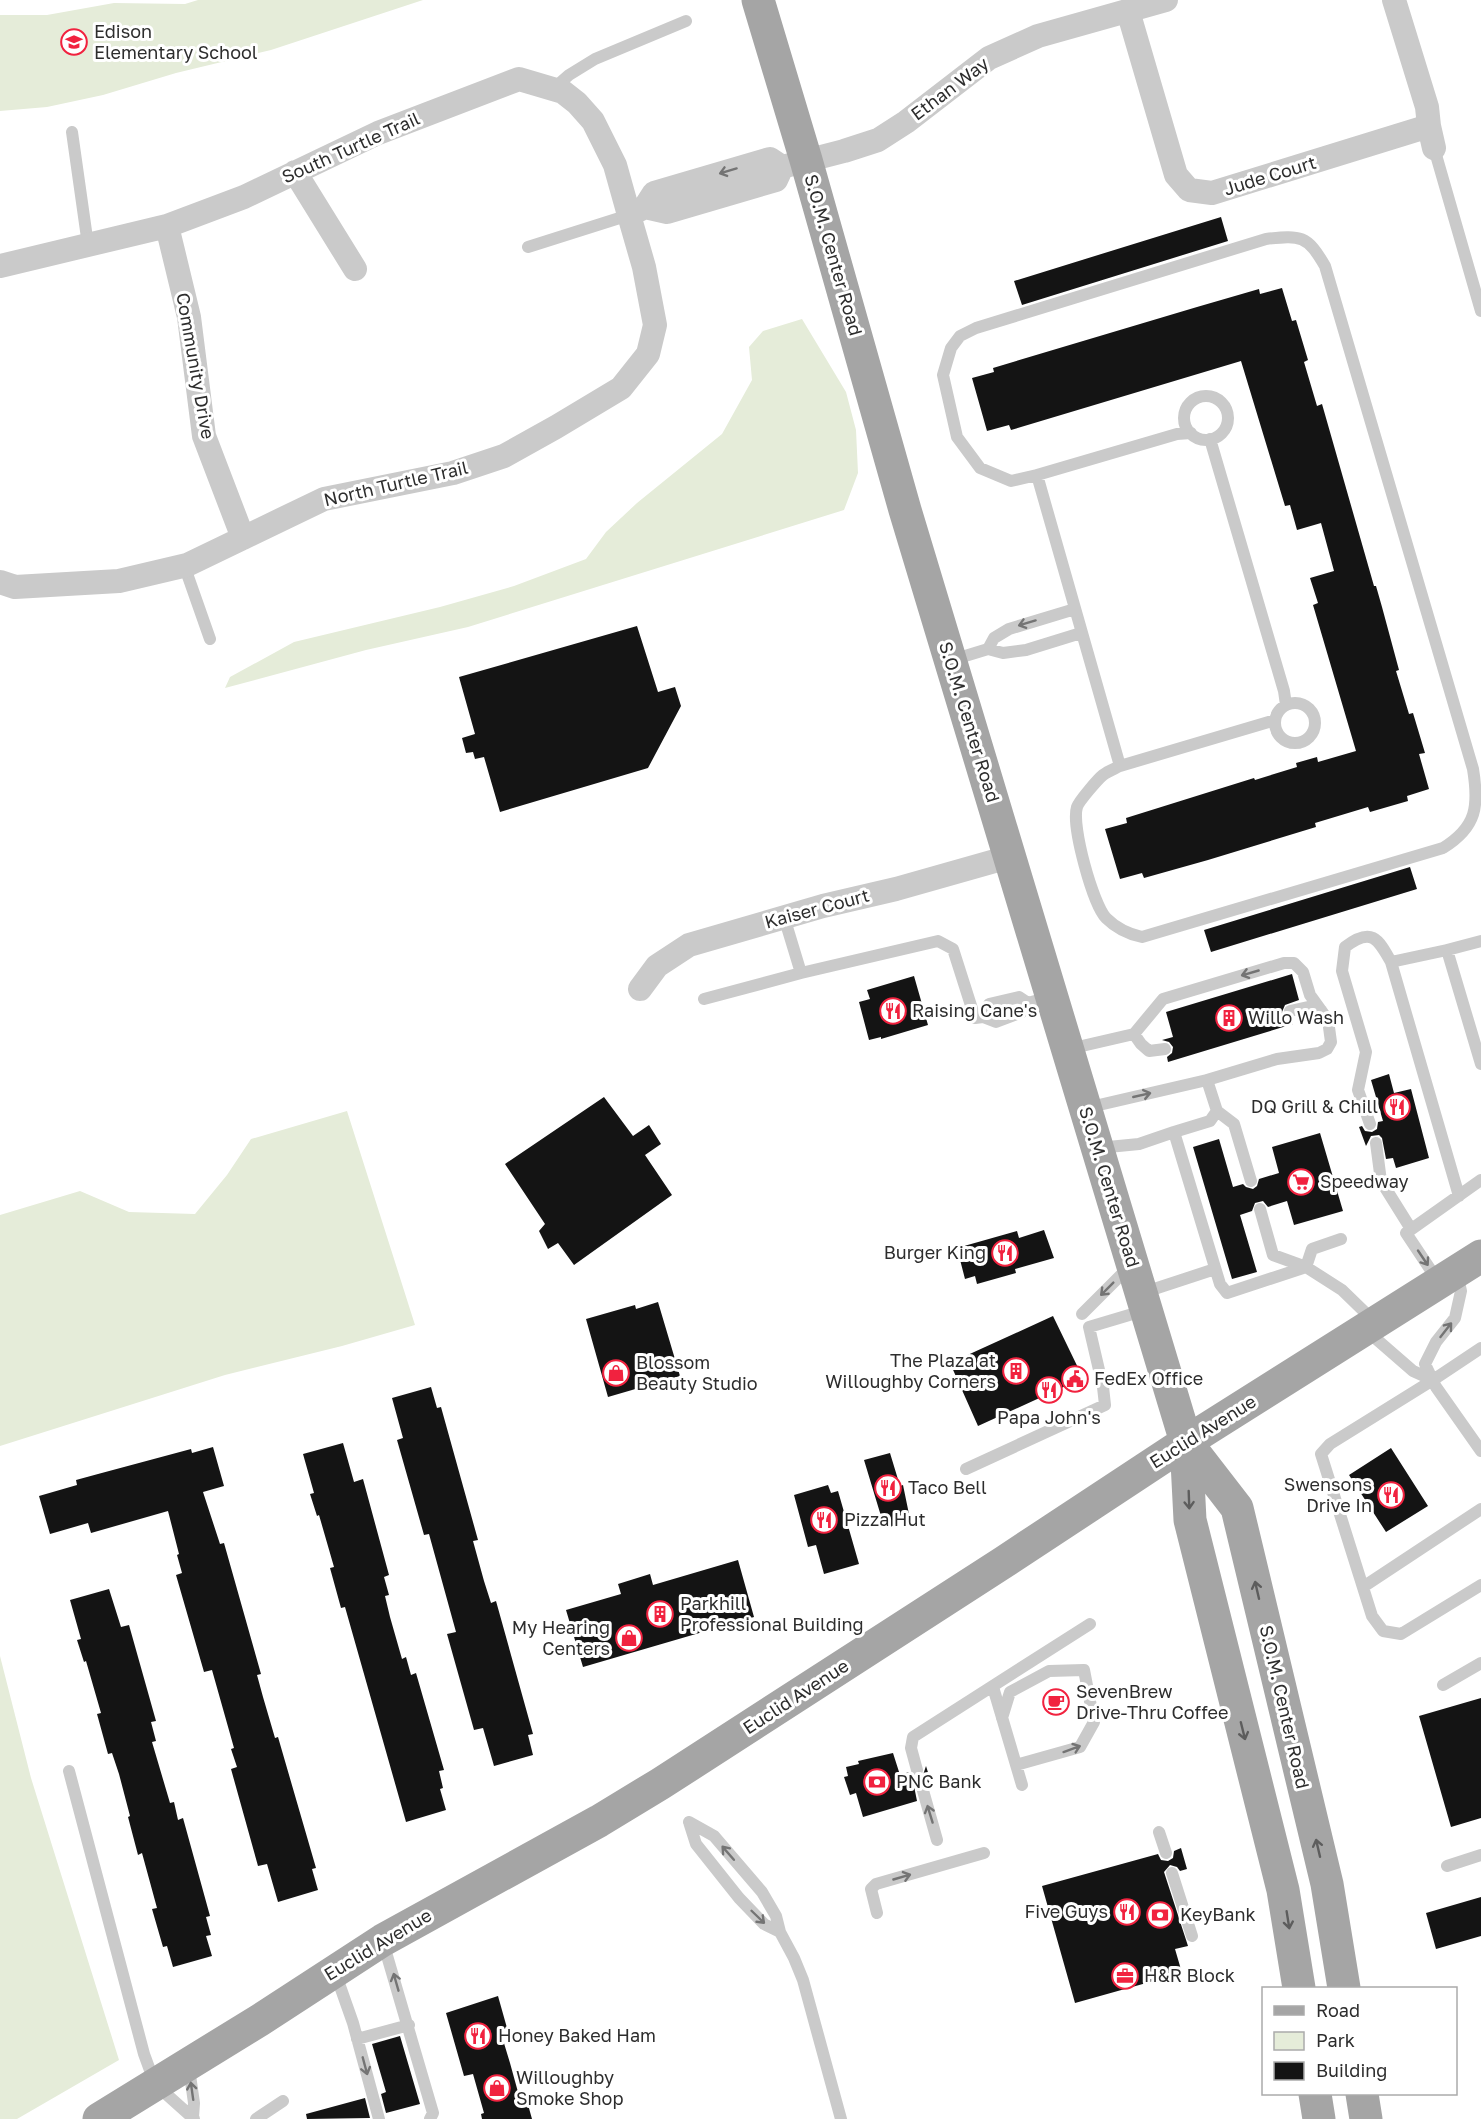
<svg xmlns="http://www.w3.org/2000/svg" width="1481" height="2119" viewBox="0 0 1481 2119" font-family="'Golos Text',sans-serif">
<rect width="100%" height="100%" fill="#fff"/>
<path fill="#e5ecd9" d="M198,0H423L271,50L176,73L103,95L47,107L0,111V15H47L114,3L185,4Z
M802,319L846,392L856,430L858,473L844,510L468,627L366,650L225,688L230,677L294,642L440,607L514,586L586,559L606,532L637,503L722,434L752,380L749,347L763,331Z
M347,1111L415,1325L342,1346L225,1375L0,1446V1215L80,1191L129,1212L195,1214L227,1175L251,1139Z
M0,1656L31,1778L119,2060L17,2119H0Z"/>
<path fill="#141414" d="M1221,217L1228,241L1022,305L1014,281Z
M1282,288L1292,321L1296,320L1308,360L1304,362L1317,406L1322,404L1374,586H1376L1382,607L1399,670L1396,671L1409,714L1413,713L1425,753L1419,754L1429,789L1407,796L1408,801L1370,812L1368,807L1315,823L1316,827L1208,860L1144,878L1142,873L1120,879L1105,829L1127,823L1126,818L1254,778L1255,780L1297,767L1296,763L1317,757L1318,762L1356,751L1313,605L1318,603L1310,578L1334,571L1321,523L1297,530L1290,505L1285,506L1241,361L1011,430L1009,425L987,431L972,378L994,372L993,368L1197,307L1259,289L1260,294Z
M637,626L658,692L675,687L681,706L648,768L500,812L484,757L475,759L473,752L466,753L462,738L475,734L459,677Z
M1410,867L1417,889L1211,952L1204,930Z
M1292,974L1299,1000L1285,1005L1282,1012L1284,1017L1292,1019L1293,1024L1168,1062L1167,1057L1172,1053L1173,1047L1169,1042L1162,1040L1173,1037L1166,1012Z
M914,976L928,1025L881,1039V1037L869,1040L859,1002L870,999L867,990Z
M1389,1074L1394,1093L1411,1089L1429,1158L1396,1168L1393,1158L1386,1159L1382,1138L1379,1135L1371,1136L1366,1146L1359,1127L1362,1126L1365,1131L1372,1132L1377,1129L1378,1122L1383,1121L1371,1080Z
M604,1097L633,1136L649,1125L661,1144L645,1155L672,1195L574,1265L558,1243L548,1249L539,1231L545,1224L505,1164Z
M1320,1133L1343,1211L1294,1225L1287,1201L1268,1207L1263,1201L1255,1203L1252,1211L1240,1215L1257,1272L1232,1279L1193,1147L1219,1139L1233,1187L1243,1184L1246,1187L1253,1189L1257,1186L1259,1179L1279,1173L1272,1147Z
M1044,1230L1054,1258L1015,1269L1016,1273L977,1284L975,1276L965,1279L957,1248L1017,1231L1019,1238Z
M658,1302L680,1376L608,1397L586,1319L635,1305L636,1309Z
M1053,1316L1083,1378L978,1426L950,1363Z
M431,1387L437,1408L441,1407L478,1540L473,1541L484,1581L491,1603L496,1601L533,1734L528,1735L533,1755L494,1766L483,1728L474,1730L447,1634L456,1632L429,1534L424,1535L397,1440L403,1438L392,1398Z
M343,1443L354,1482L363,1479L389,1575L384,1577L389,1595L385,1596L390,1617L402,1659L406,1657L411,1675L416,1673L444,1770L439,1771L443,1788L440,1789L446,1810L406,1822L345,1607L341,1608L330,1568L334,1567L319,1515L317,1516L310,1494L314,1493L303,1454Z
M213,1447L224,1486L203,1492L220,1544L224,1543L261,1674L257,1675L263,1697L275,1738L278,1737L316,1868L312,1869L318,1890L278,1902L267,1864L258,1866L231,1769L237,1767L231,1749L234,1748L212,1670L204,1672L176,1575L182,1573L177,1555L179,1554L168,1511L91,1533L88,1523L50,1534L39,1496L77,1485L76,1480L98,1474L191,1449L192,1453Z
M1391,1448L1428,1506L1386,1532L1349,1475Z
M890,1453L900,1486L903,1485L910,1519L890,1527L884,1526L864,1460Z
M828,1485L831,1493L838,1491L859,1564L824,1574L816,1545L808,1547L794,1495Z
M738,1560L754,1617L583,1667L566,1610L621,1594L618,1584L650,1574L653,1585Z
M109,1589L121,1627L129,1625L156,1721L151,1722L156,1741L152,1742L170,1803L174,1802L178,1820L183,1818L210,1916L206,1917L211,1935L206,1936L212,1956L173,1967L167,1946L163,1947L152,1909L157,1908L142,1853L138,1855L128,1817L130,1816L119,1774L112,1753L108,1754L97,1714L101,1713L86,1661L84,1662L77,1640L81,1639L70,1600Z
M1481,1698V1818L1451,1827L1419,1716Z
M893,1753L900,1775L909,1772L914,1778H920L923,1775L926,1766L932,1785H930L925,1779H919L914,1786L917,1801L863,1817L856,1793L850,1795L844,1777L848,1776L846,1767L859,1764L858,1761Z
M1181,1848L1187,1869L1180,1871L1177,1867L1170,1865L1164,1872L1188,1946L1175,1949L1182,1973L1075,2003L1042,1886L1158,1854L1161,1860L1168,1861L1173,1858L1174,1851Z
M1481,1897V1936L1436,1949L1426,1913Z
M498,1996L507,2028L500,2030L510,2063L521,2103L527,2101L532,2119H482L481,2114L484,2113L473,2074L464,2076L446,2013Z
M400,2036L420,2104L386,2113L381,2094L386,2092L372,2044Z
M365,2098L370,2118L307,2119L306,2114Z"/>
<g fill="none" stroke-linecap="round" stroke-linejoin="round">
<path stroke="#cacaca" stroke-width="12" d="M553,89L569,75L595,59L686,21
M72,132L88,245
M1434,148L1481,311
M528,247L629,215
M1184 418a22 22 0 1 1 44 0a22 22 0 1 1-44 0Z
M1191,433L1177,434L1037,475L1120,766L1275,720
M1210,439L1284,691L1286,705
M1037,475L1011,481L980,468L957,437L943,375L951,348L960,336L976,328L1266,239C1301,235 1307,235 1325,266L1473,769C1479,806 1477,827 1443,848L1142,937C1128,934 1117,929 1106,918C1093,904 1071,826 1077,807C1079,801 1098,779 1103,775C1108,771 1114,769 1120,766
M184,565L210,639
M988,649L994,638L1009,629L1075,609
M952,660L988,649L1003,653L1026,650L1081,633
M1275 723a20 20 0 1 1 40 0a20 20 0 1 1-40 0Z
M784,917L801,973L938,941L953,949L975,1018L983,1017
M1481,941L1447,950L1481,1064
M1447,950L1391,962L1459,1196
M704,999L801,973
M1028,1003L1019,997L989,1004L983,1017L996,1022L1022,1012L1028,1003L1049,997
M1290,1011L1308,1007L1321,1010
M1134,1034L1141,1044L1149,1051L1165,1049
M1069,1049L1134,1034L1163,999L1284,963H1294L1303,972L1310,995L1328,1020L1331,1042L1327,1049L1319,1053L1277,1059L1207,1080L1086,1108
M1217,1111L1234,1124L1251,1181
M1370,1124L1358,1090L1366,1052L1342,971L1345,947C1371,927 1378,938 1391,962
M1174,1132L1210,1121L1217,1111L1207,1080
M1376,1143L1381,1181L1411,1229
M1098,1148L1139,1144L1174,1132L1220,1284L1227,1293L1306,1267L1342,1290L1375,1322
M1260,1209L1273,1255L1306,1267L1312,1249L1341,1239
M1457,1273L1461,1291L1455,1318L1436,1342L1425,1364L1436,1387L1481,1451
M1438,1281L1406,1233L1481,1180
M1142,1293L1215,1269
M1082,1314L1129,1267
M1367,1331L1413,1371L1433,1380
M1481,1348L1433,1380L1330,1444L1321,1454L1372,1616L1383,1631L1401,1634L1481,1585
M966,1469L1105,1405L1103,1387L1089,1327L1146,1310
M1363,1587L1481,1509
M1443,1685L1481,1663
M993,1687L1022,1785
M1002,1718L1010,1692L1049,1671L1084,1670L1094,1722L1080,1747L1016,1765
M917,1770L911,1748L913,1737L1090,1624
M69,1771L144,2054L155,2084L194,2119
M922,1787L937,1840
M689,1822L714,1836L762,1892L776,1916L780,1932L794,1958L803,1980L841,2119
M689,1822L696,1844L739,1898L764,1924L780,1932
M1159,1832L1166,1853
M1447,1866L1481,1855
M1172,1873L1192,1936
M877,1913L871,1889L876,1884L984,1853
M383,1942L433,2113L430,2119
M335,1972L353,2023L379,2119
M357,2039L409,2025
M189,2068L194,2103L193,2117
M256,2119L283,2101"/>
<path stroke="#cacaca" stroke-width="24" d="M1394,0L1427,107L1429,126L1434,148
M1128,11L1176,175L1189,190L1212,193L1429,126
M295,172L355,269
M645,207L667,212L776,180L782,167
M167,226L189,317L204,436L243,538
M0,266L167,226L244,197L378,133L519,79L563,92L577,103L593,121L615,165L629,215
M0,582L15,587L119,581L187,565L324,499L453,473L504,456L556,427L621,388L648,354L655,325L644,267L629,215L645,207L654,193L770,159L782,167L844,151L878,140L906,122L989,58L1038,36L1166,0
M640,989L657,966L689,945L823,906L896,889L1009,857"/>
<path stroke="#a5a5a5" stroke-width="33" d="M758,0L806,160L905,510L1186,1442L1190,1520L1283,1890L1299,1988
M1186,1442L1237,1508L1327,1884L1344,1988
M1315,2094L1319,2119
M1362,2094L1366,2119
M99,2119L260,2020L383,1940L599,1821L660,1784L1004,1562L1186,1442L1481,1256"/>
</g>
<defs><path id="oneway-shaft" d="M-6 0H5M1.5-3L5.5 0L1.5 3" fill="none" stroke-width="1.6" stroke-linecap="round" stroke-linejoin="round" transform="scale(1.5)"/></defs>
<g stroke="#747474">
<use href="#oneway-shaft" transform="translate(728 171) rotate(163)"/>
<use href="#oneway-shaft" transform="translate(1027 623) rotate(163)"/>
<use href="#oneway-shaft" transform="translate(1250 973) rotate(164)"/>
<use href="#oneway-shaft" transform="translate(1142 1095) rotate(-13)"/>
<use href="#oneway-shaft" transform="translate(1423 1258) rotate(56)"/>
<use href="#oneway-shaft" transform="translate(1107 1289) rotate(135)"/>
<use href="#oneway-shaft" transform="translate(1446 1330) rotate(-52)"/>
<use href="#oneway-shaft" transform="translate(1072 1749) rotate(-20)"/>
<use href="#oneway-shaft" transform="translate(930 1814) rotate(-107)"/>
<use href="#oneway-shaft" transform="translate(728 1853) rotate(-131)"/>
<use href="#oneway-shaft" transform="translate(902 1877) rotate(-16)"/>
<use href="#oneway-shaft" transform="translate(758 1917) rotate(44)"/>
<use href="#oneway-shaft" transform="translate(396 1982) rotate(-106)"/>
<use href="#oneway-shaft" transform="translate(365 2066) rotate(75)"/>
<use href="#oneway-shaft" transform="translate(192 2091) rotate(-98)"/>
</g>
<g stroke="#5d5d5d">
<use href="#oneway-shaft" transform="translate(1189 1500) rotate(88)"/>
<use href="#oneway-shaft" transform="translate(1257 1590) rotate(-103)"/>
<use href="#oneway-shaft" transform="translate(1243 1731) rotate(76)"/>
<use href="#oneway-shaft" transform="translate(1318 1848) rotate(-103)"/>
<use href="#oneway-shaft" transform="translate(1288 1920) rotate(81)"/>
</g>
<defs>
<g id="school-ring" transform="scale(1.35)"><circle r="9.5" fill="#fff" stroke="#f1223f" stroke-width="1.5"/><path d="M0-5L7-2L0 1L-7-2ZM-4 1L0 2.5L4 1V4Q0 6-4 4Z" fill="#f1223f"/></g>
<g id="restaurant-ring" transform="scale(1.35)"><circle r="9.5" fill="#fff" stroke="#f1223f" stroke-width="1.5"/><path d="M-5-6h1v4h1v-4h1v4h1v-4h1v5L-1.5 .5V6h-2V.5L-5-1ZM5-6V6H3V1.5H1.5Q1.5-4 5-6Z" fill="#f1223f"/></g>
<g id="building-ring" transform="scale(1.35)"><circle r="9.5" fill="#fff" stroke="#f1223f" stroke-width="1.5"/><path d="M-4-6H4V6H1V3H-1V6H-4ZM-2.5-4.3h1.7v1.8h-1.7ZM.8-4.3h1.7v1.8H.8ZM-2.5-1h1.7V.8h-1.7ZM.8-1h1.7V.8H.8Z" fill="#f1223f"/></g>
<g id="supermarket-ring" transform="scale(1.35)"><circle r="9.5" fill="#fff" stroke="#f1223f" stroke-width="1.5"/><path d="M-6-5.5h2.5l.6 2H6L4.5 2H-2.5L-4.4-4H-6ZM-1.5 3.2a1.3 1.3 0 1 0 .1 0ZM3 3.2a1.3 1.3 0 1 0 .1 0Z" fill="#f1223f"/></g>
<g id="shop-ring" transform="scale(1.35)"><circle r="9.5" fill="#fff" stroke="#f1223f" stroke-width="1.5"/><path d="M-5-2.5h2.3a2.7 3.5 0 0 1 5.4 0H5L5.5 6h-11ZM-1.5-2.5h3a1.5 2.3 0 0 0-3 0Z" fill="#f1223f"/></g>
<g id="civic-ring" transform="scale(1.35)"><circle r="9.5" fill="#fff" stroke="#f1223f" stroke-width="1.5"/><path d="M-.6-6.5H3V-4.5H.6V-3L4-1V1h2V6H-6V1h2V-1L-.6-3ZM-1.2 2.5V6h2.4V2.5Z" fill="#f1223f"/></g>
<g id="cafe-ring" transform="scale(1.35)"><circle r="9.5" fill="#fff" stroke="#f1223f" stroke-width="1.5"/><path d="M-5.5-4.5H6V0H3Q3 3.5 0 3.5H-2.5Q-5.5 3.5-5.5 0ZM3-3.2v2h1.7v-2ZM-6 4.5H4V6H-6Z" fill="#f1223f"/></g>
<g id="bank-ring" transform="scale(1.35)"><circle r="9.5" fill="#fff" stroke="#f1223f" stroke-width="1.5"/><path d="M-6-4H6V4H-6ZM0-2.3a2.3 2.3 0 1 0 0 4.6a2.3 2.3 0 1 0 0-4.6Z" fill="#f1223f"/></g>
<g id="office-ring" transform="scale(1.35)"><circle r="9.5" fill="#fff" stroke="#f1223f" stroke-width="1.5"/><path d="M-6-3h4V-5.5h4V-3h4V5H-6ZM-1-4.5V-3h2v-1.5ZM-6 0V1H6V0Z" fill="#f1223f"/></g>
</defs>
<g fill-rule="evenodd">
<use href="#school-ring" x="74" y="42"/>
<use href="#restaurant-ring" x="893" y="1011"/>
<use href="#building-ring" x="1229" y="1018"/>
<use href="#restaurant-ring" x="1397" y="1107"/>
<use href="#supermarket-ring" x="1301" y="1182"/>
<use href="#restaurant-ring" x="1005" y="1253"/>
<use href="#building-ring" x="1016" y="1371"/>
<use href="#shop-ring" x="616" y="1373"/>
<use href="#civic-ring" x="1075" y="1379"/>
<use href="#restaurant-ring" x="1049" y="1390"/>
<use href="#restaurant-ring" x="888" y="1488"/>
<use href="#restaurant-ring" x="1391" y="1495"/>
<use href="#restaurant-ring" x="824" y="1520"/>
<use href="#building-ring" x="660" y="1614"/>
<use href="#shop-ring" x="629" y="1638"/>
<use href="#cafe-ring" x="1056" y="1702"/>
<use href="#bank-ring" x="877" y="1782"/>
<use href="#restaurant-ring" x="1127" y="1912"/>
<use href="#bank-ring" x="1160" y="1915"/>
<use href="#office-ring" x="1125" y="1976"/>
<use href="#restaurant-ring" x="478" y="2036"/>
<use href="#shop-ring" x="497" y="2088"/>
</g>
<g text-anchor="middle" stroke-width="6" stroke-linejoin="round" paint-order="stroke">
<g font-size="18" fill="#2d2d2d" stroke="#fff" text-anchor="start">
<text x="94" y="38">Edison<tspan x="94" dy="21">Elementary School</tspan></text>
<text x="912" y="1017">Raising Cane's</text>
<text x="1248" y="1024">Willo Wash</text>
<text x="1378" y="1113" text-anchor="end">DQ Grill &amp; Chill</text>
<text x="1320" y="1188">Speedway</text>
<text x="986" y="1259" text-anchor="end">Burger King</text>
<text x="996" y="1367" text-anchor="end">The Plaza at<tspan x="996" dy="21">Willoughby Corners</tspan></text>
<text x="636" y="1369">Blossom<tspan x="636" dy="21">Beauty Studio</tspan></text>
<text x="1094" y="1385">FedEx Office</text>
<text x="1049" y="1424" text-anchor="middle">Papa John's</text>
<text x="1372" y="1491" text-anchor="end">Swensons<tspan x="1372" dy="21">Drive In</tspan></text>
<text x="908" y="1494">Taco Bell</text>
<text x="844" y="1526">Pizza Hut</text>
<text x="680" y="1610">Parkhill<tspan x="680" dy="21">Professional Building</tspan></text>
<text x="610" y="1634" text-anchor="end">My Hearing<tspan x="610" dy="21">Centers</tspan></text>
<text x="1076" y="1698">SevenBrew<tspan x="1076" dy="21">Drive-Thru Coffee</tspan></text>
<text x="896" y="1788">PNC Bank</text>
<text x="1108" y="1918" text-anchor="end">Five Guys</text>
<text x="1180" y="1921">KeyBank</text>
<text x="1144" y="1982">H&amp;R Block</text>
<text x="498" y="2042">Honey Baked Ham</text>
<text x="516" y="2084">Willoughby<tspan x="516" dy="21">Smoke Shop</tspan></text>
</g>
<g font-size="18" fill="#2d2d2d" stroke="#fff">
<text transform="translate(950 89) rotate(-37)" y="6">Ethan Way</text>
<text transform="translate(351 148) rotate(-24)" y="6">South Turtle Trail</text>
<text transform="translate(1270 176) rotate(-17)" y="6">Jude Court</text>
<text transform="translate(833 255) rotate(74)" y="6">S.O.M. Center Road</text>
<text transform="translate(195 366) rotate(80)" y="6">Community Drive</text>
<text transform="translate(396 484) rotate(-13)" y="6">North Turtle Trail</text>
<text transform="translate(969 722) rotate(73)" y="6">S.O.M. Center Road</text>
<text transform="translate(817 909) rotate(-15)" y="6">Kaiser Court</text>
<text transform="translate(1109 1187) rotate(73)" y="6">S.O.M. Center Road</text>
<text transform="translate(1203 1432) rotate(-32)" y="6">Euclid Avenue</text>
<text transform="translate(796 1697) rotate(-33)" y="6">Euclid Avenue</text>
<text transform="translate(1284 1707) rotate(77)" y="6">S.O.M. Center Road</text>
<text transform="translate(378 1945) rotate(-31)" y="6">Euclid Avenue</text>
</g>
</g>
<rect x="1262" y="1987" width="195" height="108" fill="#ffffff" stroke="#ababab" stroke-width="1.5"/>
<rect x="1274" y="2006" width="30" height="9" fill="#a5a5a5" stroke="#ababab" stroke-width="1.5"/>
<text x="1316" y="2017" font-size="18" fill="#2d2d2d">Road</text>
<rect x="1274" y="2032" width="30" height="18" fill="#e5ecd9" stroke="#ababab" stroke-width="1.5"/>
<text x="1316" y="2047" font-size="18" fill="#2d2d2d">Park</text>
<rect x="1274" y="2062" width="30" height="18" fill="#141414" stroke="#ababab" stroke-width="1.5"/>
<text x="1316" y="2077" font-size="18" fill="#2d2d2d">Building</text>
</svg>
